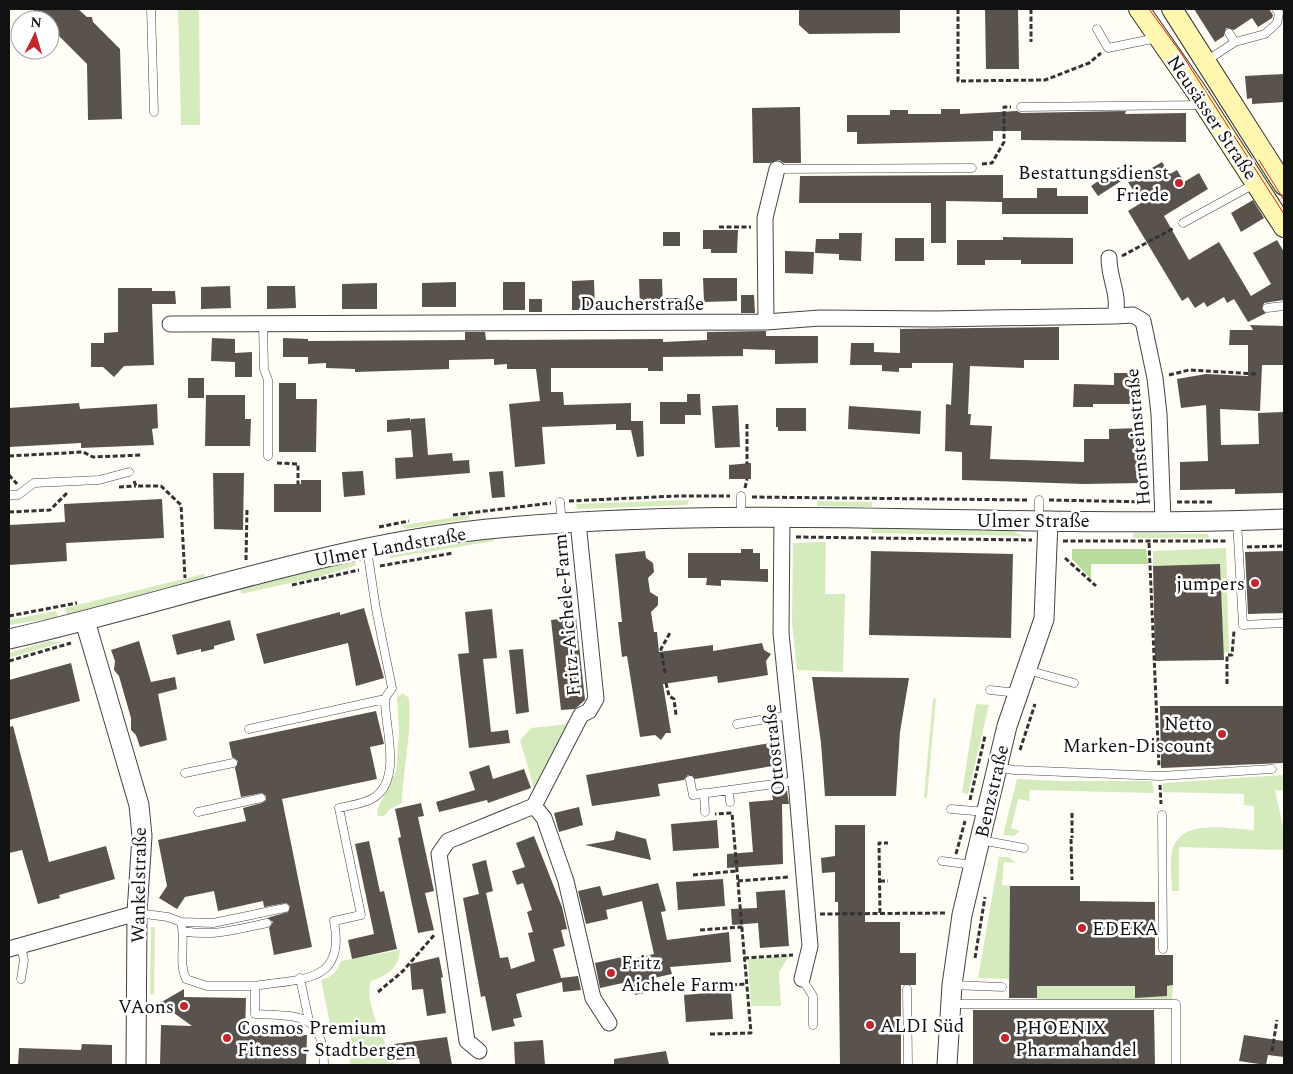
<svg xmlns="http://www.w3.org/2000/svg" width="1293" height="1074" viewBox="0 0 1293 1074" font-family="Spectral,serif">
<rect width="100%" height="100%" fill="#fffdf5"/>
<path fill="#d5ebbd" d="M178,9H208H199L200,125H181Z
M689,500L687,505L577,509L576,504Z
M817,501L872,502V507L817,506Z
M469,515L470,519L405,529L403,525Z
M872,528L1010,530L1024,536L872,533Z
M1133,533L1208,534L1209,538H1133Z
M494,536V541L390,558L388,554Z
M826,542L825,594H845L843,672L797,670L792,622L793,543Z
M1226,548L1229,652L1223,653L1220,565L1153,566V551Z
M349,561H353L357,565L322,576L241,594L240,588Z
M204,574L205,577L67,615L65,608Z
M56,611L58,617L9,625V620Z
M49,641L62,642L9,658V653Z
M402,693L409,698C412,734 403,767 402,803L390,809L384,816H378L377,810L396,772L399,731L397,698Z
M933,698L936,699L927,798L924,797Z
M976,704L989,705L968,794L962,793Z
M569,724L534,788L520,740L531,728Z
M1284,775V790H1275L1284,831V850L1179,847V891H1172C1172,878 1169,861 1173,848C1183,818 1229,829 1254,830V806L1244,805V794L1163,792V783Z
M1017,779L1057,781H1152L1154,793L1030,790L1029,801L1018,799L1011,828L1020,831L1014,836L1003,835Z
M999,857H1009L1016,863L1004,862L1002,885L1010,886L1009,979L978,978Z
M151,927H155L154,994H150Z
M400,950C398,969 388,975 371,981C363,1002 386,1044 395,1065H350L351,1033H332L321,980C332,977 337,972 341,961Z
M789,956L779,972L781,1006H751L748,959Z
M1173,985L1172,1001H1036L1037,986H1135V995Z"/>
<path fill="#b9dc9c" d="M1072,549H1146L1148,564H1091V579L1072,559Z"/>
<path fill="#5a524d" d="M32,9H78L87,17H92L93,22L120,49L122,119L88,120L87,64L50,27V20H43Z
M799,9H900V33L809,34L799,25Z
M985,9H1018L1019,69H986Z
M1194,9H1269L1273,15L1272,18L1258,27L1252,18L1234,30L1226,28L1224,36L1215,42Z
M1284,74V102L1252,104V98L1247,99L1245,76Z
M800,107L801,163H784L779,160L770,163H753L752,108Z
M941,109H960V114L1017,111L1021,113L1126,111L1125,114L1186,113V142L1021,140V131H993V141L857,144V132H847V115H890V110H908V114H941Z
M1162,162L1170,174L1177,170L1184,182L1199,173L1208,189L1164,216L1189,260L1219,242L1251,296L1271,284L1253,253L1277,240L1284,252V300L1264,303L1262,309L1266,313L1248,322L1234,299L1227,303L1224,297L1207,307L1204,302L1195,308L1188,297L1182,301L1128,211L1141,203L1128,182Z
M1119,167L1126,178L1098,196L1091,186Z
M1003,175V198H1037V188H1057V196H1088V214H1002V202L946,201V243H931V203H799L800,176Z
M1253,200L1264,218L1241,232L1231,213Z
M703,230H738L737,253H711V249H703Z
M663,232H680V246H663Z
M839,233H862L861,261L839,260V254L815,253L816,239H839Z
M1003,237L1073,238V264H1021V260H985V265H957V240H1003Z
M895,238H924V261H895Z
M785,251L814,252L813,274L785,273Z
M703,278H737V301L704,302Z
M639,279H662L663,308H640Z
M594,280L595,310H572V281Z
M456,282V307H422V283Z
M503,282H525V310H503Z
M377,283V309H342V284Z
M230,286L231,308L201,309V287Z
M267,286H295L296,308L267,309Z
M118,288H152V291H175L176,304H152L154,365L124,366L114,377L103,367H91V343H104V333L118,332Z
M741,295H754L755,313H741Z
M666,298H680V311H666Z
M529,299H542V312H529Z
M1250,325L1284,326V365H1262L1260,411L1220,409L1221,445L1259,444L1258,413L1284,412V493L1235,494V489L1180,490V462L1208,461L1206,405L1181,408L1177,379L1206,374L1248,376V345H1229L1230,330H1253Z
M1059,327V360H1024V368L970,366L968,414H971L970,425L992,426L990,459L1084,462V439H1109V429L1141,428L1142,483L1084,484L962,480V452L945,451L946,404L951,405L953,363H912V368H899V372L882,371V365H850L851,343H874V352L900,353V329Z
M766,331V336H818V363L775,364V350L743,349V356L663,357V371H648V368H551V392H563L564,405L631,403V421H643L644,456L637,457L631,430H616V424L542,427L545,464L515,467L509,404L540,401L536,369H507V364L494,365V359L449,360V369L355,372V369L326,368V363L308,364V357H283V338L308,339V341L465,340V332H485L486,340L663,339V342L707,340V332Z
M212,338L235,339V353L252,352V377H235V362L211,361Z
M1114,373H1131V380H1140V404H1093V407H1073L1074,384L1114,385Z
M188,378H204V398H188Z
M279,383H296V399H317L316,452H279Z
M687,394H700L701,415H685V424H660V402H687Z
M206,395H245V419H251L250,446H205Z
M79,403L80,409L157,404L158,428L152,429L154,445L81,448V443L9,447V408Z
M738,405L740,447L715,448L712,406Z
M849,406L921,411L920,434L848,429Z
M776,408H806V431H778V427H776Z
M410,418L411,422V419L425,418L428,455L452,453L453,461L469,460L470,473L396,479L395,458L413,457L411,430L387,432V420Z
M751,463V479H729V465Z
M363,471L365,495L344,497L342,472Z
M503,471L505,497L492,498L489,472Z
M213,473H244L243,530L214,529Z
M301,480H321V512H274V484H301Z
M162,499L164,538L66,543L67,561L9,565V525L65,522L64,504Z
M741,549H753V553H760V569H768V582L721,580V586L706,585L707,578H688V553H741Z
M645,551L646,558L653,563L654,572L648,578L650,592L658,597V605L651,612L654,632H657L659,652L713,645V651L762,643L764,650L771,654L766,661L768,675L718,683L717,676L663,684L671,733H666L661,740L655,735L640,737L627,656L622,657L618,622H622L615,554Z
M871,551L1013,554L1011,638L869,635Z
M1284,551V613L1248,614L1245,552Z
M1220,564L1224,660L1155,661L1153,566Z
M364,608L384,678L356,686L348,643L264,664L256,634L340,612V615Z
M492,609L497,658L483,659L491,732L508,730L510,743L469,748L458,654L469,653L465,612Z
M576,617L585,700L575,709L561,710L551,620Z
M230,620L235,640L214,646V649L201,652V649L177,655L172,635Z
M139,641L151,682L175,677L177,689L158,694L167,740L140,747L136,735L131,730V718L119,676L114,670L115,661L111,650Z
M523,649L529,712L516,714L509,650Z
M71,663L80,701L9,720V680Z
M812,677L909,678L900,732L896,796H825L821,743Z
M1160,706H1284V763L1161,768Z
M376,711L384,744L370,747L377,779L282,799L312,947L274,955L269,928L273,922L267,918L288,912L290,906L286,903L264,907L263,901L218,911L214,891L185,897L177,909L159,898L167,886L158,840L246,821L243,808L262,803L266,800V796L262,793L241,797L235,768L238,761L232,757L229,742Z
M13,726L49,862L106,846L115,879L59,895L60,898L38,904L22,850L9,853V727Z
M776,742L779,765L695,779L688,775L684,780L658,784L660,796L592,806L586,775Z
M489,765L493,779L524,769L531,788L488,803L487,800L439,812L436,802L475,790L469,772Z
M787,791L789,804H782L783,864L727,868V854L753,852L749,802L773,800L772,792Z
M421,803L424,816L418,817L434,891L425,893L434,930L418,933L398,838L401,837L395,809Z
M579,807L583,825L559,832L554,813Z
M717,820L719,848L673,851L671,824Z
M835,825H865V922H900V953H916V985H901V1065H840L838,902H835V872L822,873L821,858L835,856Z
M616,831L646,839L651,860L585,845L614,840Z
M534,836L562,907L567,929L561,930L565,946L553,949L561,978L578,976L581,990L563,992L562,982L516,994L522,1017L513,1019L515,1026L492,1031L485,996L481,997L463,898L479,894L472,864L486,860L493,891L486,893L500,958L508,957L511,969L535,961L528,933L533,932L527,912L532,910L523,883L517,885L512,871L525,867L516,843Z
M369,841L380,892L384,891L397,949L352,959L348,940L374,934L355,844Z
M723,879L725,906L678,910L676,882Z
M658,883L666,911L661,912L667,940L729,932L731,962L670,967L672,974L649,979L652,991L635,995L632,981L600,988L595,963L626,956L627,960L654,954L642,901L606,910L608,919L586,924L578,891L600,886L603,896Z
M1010,886H1080V901L1155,902V955H1173V985L1167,986V996L1135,998V986H1037V998H1009Z
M785,890L789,946L760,948L758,923L732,925L731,909L757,908L756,892Z
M439,957L443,977L441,978L446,1013L427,1016L423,989L412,990L410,964Z
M184,989V997L246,998L245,1034L307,1035L306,1065H160L161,1025L192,1026L160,1003Z
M731,991L733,1019L686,1022L684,995Z
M973,1010H1154L1155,1065H973Z
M1244,1035L1284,1041V1057L1268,1055L1266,1065L1239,1061Z
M447,1037L452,1065H420L419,1058L395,1060L394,1044Z
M543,1040L545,1065H515L514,1042Z
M82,1044L112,1045V1065H18L19,1048L81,1050Z
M666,1051L669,1065H614V1059Z"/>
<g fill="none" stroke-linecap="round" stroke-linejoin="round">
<g stroke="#444" stroke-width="9">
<path id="service" d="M151,9L154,112
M1097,29L1108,48L1157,38
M1229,33L1235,42
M1206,61L1235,42L1265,34L1277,23L1279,13L1276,9
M1021,107L1202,105
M777,169L972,168
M1183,223L1256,183
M1267,308L1284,306
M263,324L264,369L268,380V456
M9,495H18L34,483L99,480L129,472
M560,502L562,523
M741,517V496
M1039,520V500
M1237,521L1243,625L1284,623
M1027,670L1074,683
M990,690L1018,693
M737,724L790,715
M249,729L385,699
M997,767L1014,770L1160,776L1272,769
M185,773L233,763
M690,780L693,795L796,781
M729,790L730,802
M704,793L705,812
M951,809L987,812
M198,812L261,798
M1162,815L1163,949
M980,840L1024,848
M942,861L974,865
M137,913L168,917L181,922C186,941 178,962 186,979L207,986H255V1014C297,1016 324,1012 324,1065
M181,922L213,923L285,908
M183,931C212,937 239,929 267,923
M300,978L309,1021
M21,979L24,960L21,946
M802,979L813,996V1025
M952,985L1002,987
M255,986C302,978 346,984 334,921L361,915L339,808C351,805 365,804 375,797C402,778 385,727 385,701C385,696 390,692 392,688L376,609L367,549
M907,989L908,1065
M951,1004H1176V1065"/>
</g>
<g stroke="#444" stroke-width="17">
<path id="minor" d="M1109,258C1109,280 1120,293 1115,316L1133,315L1143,321L1155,378L1159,414L1163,520
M766,322L765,218L777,169
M170,324L766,322L820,318L935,319L1115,316
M782,517L781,633L796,781L810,946L802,979
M578,522L596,699L589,711L581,715L534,806L544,818L566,881L593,998L609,1023
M9,949L137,913
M479,1051L467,1041L439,854L448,841L534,806"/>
</g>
<g stroke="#444" stroke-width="21">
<path id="tertiary" d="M85,621L139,805L142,836L137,913L136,1065
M9,639C168,603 324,546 488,529C753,503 1019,530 1284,519
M947,1065L952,985L962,915L1007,726L1044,619L1048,521"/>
</g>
<g stroke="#333" stroke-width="22">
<path id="secondary" d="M1139,9L1198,94L1284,227
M1172,9L1284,185"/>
</g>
<path stroke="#333" stroke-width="3" stroke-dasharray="5 2.5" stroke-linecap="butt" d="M958,9V81L1045,80L1089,63L1101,53
M1031,9V42
M982,164L992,163L1004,142V107H1011
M719,227H751
M1122,256L1174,228
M1169,375L1189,370L1257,374
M747,424V464
M9,456L83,452L93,457L142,455
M277,463L298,464V484
M9,475L17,484
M134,481L136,486H161L181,505L185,578
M119,487L136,486
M745,488L747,479
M752,497L1028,500
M1049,500L1148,502
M569,501L677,496H730
M1177,502H1213
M9,512L50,510L67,493
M453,515L551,503
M379,527L409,521
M796,537L1032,540
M1063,541H1227
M1149,543L1159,767
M1247,547L1284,546
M1065,558L1096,586
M246,560L247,510
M380,566L453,553
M292,585L359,570
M9,616L77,603
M9,661L71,643
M665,673L661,649L671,631
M666,683L669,696L674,699L676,715
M1227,684V655H1232L1234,631
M1020,750L1035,704
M1160,785L1161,804
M970,800L985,736
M1072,813V838
M1071,839L1072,880
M956,854L965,821
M693,875L737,871
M738,881L789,877
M880,881H888
M880,913L879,843H888
M820,914L947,913
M700,930L742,927
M744,958L793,955
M975,958L985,897
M702,987L746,984
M378,992L403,971L435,934
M710,1034L751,1033L732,813L715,814
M1272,1051L1277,1020"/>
<use href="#service" stroke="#fff" stroke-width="8"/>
<use href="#minor" stroke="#fff" stroke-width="15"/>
<use href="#tertiary" stroke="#fff" stroke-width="19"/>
<use href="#secondary" stroke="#fff6b0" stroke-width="20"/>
<path stroke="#c4262e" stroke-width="1" d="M1149,9L1181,53L1284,214
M1259,160L1284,200"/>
</g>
<g fill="#c4262e" stroke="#fff" stroke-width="2">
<circle cx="1179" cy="183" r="5"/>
<circle cx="1255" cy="583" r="5"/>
<circle cx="1222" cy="734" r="5"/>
<circle cx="1082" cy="928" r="5"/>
<circle cx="611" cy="973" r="5"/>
<circle cx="184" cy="1006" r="5"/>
<circle cx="870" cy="1025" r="5"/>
<circle cx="227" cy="1038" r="5"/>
<circle cx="1005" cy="1038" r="5"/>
</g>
<g text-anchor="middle" stroke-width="5" stroke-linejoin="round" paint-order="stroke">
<g font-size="19" fill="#111" stroke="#fff">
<text transform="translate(1213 117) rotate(56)" y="7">Neusässer Straße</text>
<text x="642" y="310">Daucherstraße</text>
<text transform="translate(1137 437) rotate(-95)" y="7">Hornsteinstraße</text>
<text x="1033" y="527">Ulmer Straße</text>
<text transform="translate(390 546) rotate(-10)" y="7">Ulmer Landstraße</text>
<text transform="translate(566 615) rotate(-95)" y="7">Fritz-Aichele-Farm</text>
<text transform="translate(773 750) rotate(-96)" y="7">Ottostraße</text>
<text transform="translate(991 791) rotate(-77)" y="7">Benzstraße</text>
<text transform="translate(138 885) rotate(-89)" y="7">Wankelstraße</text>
</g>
<g font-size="19" fill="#111" stroke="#fff" text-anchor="start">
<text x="1169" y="179" text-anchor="end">Bestattungsdienst<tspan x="1169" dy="22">Friede</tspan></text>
<text x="1245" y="590" text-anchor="end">jumpers</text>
<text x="1212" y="730" text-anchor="end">Netto<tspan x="1212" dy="22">Marken-Discount</tspan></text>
<text x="1092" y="935">EDEKA</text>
<text x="621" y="969">Fritz<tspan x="621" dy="22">Aichele Farm</tspan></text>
<text x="174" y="1013" text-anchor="end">VAons</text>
<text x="880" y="1032">ALDI Süd</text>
<text x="237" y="1034">Cosmos Premium<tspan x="237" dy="22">Fitness - Stadtbergen</tspan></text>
<text x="1015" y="1034">PHOENIX<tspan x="1015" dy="22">Pharmahandel</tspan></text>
</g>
</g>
<rect width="1293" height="1074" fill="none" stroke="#111111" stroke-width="20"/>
<g transform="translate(35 35) rotate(5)"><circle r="24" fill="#ffffff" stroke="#a0a0a0"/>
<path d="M0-4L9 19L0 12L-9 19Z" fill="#c4262e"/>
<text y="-8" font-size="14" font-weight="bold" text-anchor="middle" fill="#111111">N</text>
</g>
</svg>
